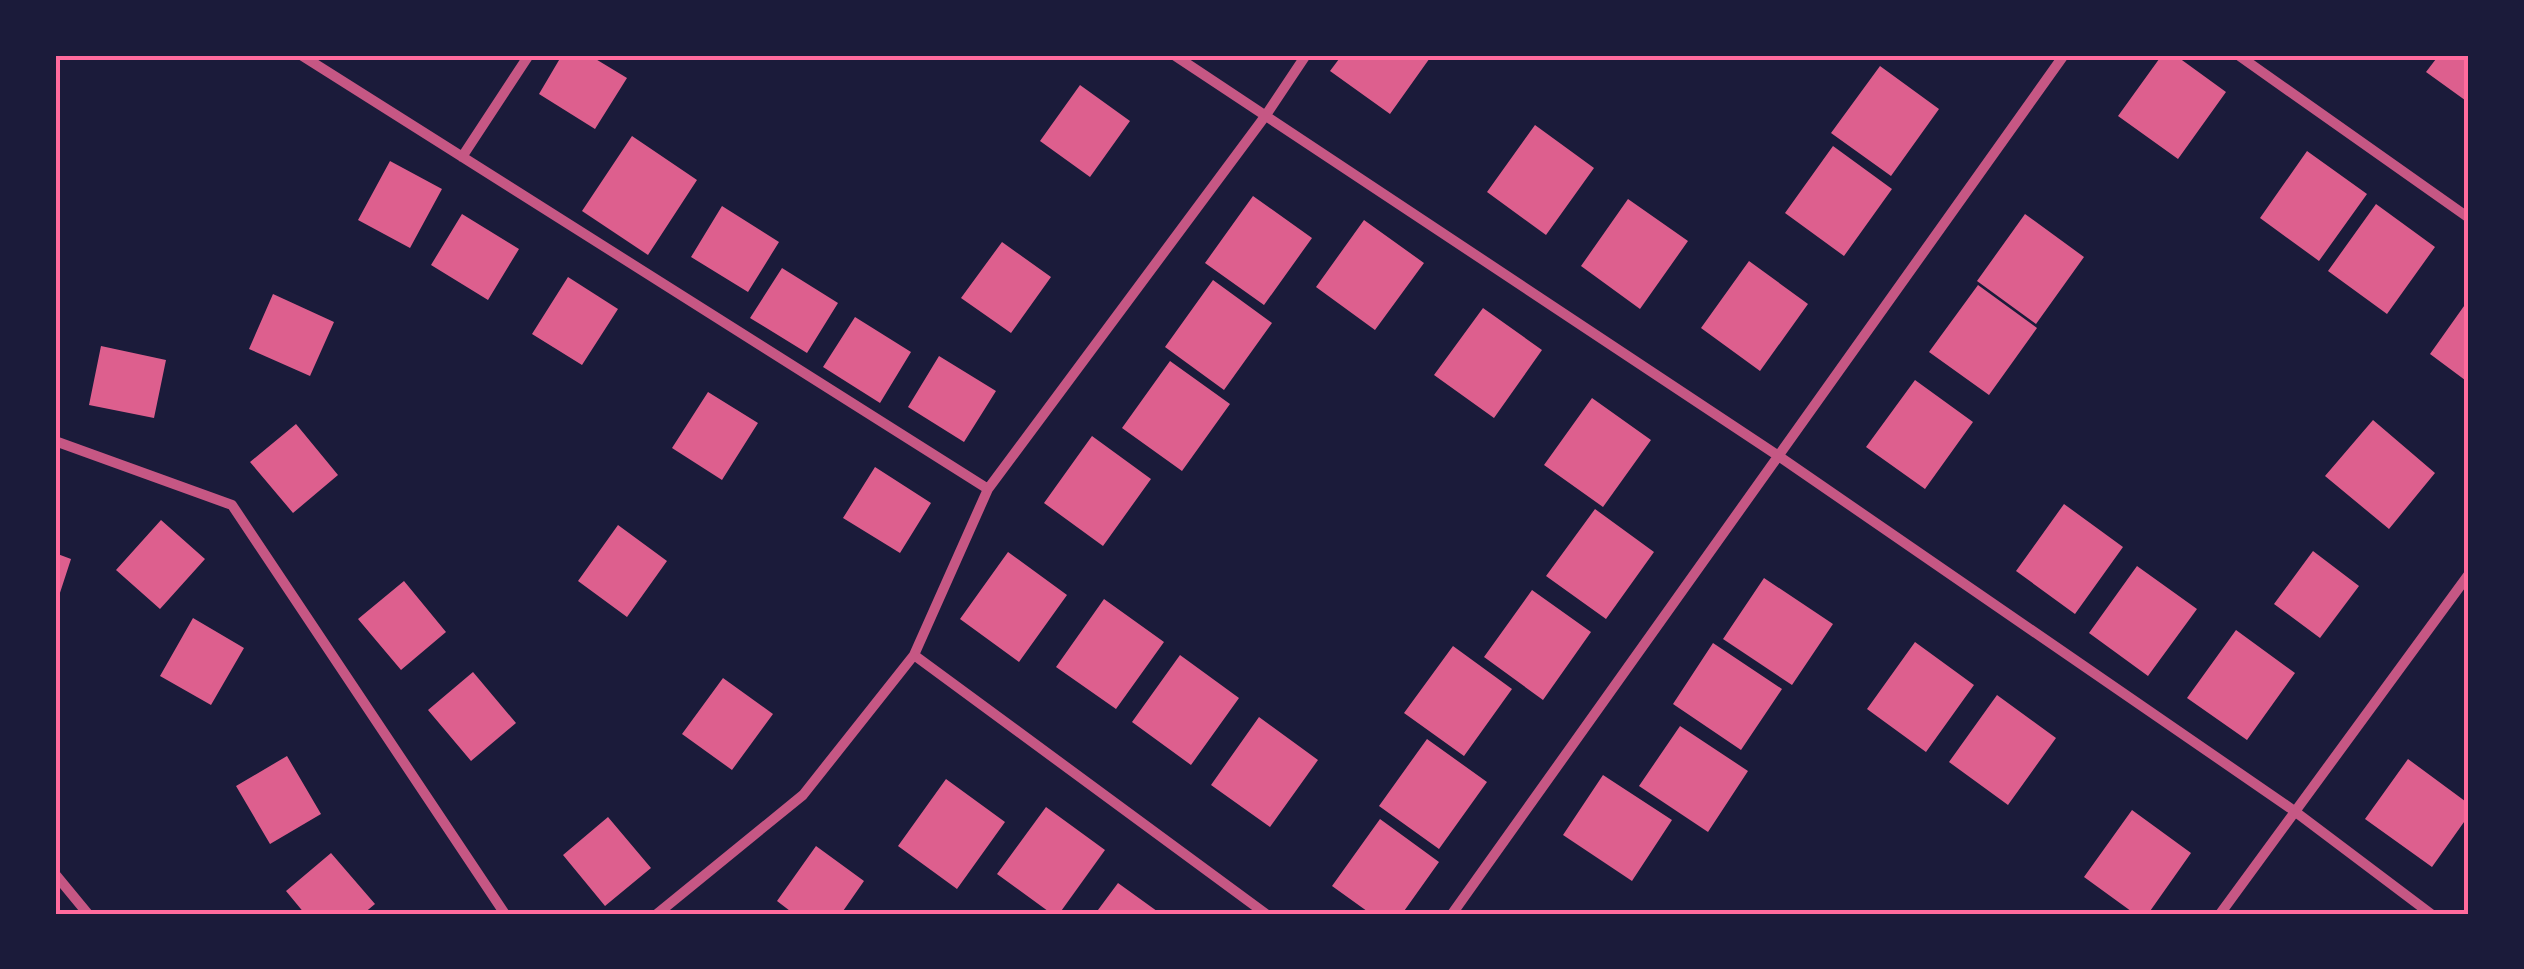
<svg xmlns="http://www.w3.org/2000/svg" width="2524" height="969" viewBox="0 0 2524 969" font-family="Arial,sans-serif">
<rect width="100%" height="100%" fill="#1b1b3a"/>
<path fill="#dd5f8e" d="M562,55H589L627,78L595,129L539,94Z
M1342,55H1432L1390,114L1330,71Z
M2162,55H2175L2226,92L2178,159L2118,116Z
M2439,55H2469V103L2426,72Z
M1880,66L1939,109L1891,176L1831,133Z
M1080,85L1130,121L1090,177L1040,141Z
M1535,125L1594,168L1546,235L1487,192Z
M632,136L697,180L648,255L582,211Z
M1833,146L1892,189L1844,256L1785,213Z
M2307,151L2367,194L2319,261L2260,218Z
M390,161L442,189L410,248L358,220Z
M1253,196L1312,238L1264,305L1205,263Z
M1628,199L1688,241L1640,309L1581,266Z
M2376,204L2435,247L2387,314L2328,271Z
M722,206L779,242L748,292L691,257Z
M462,214L519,249L488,300L431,265Z
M2025,214L2084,257L2036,324L1977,281Z
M1364,220L1424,263L1375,330L1316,287Z
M1002,242L1051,277L1011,333L961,298Z
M1749,261L1808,304L1760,371L1701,328Z
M782,268L838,303L807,353L750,318Z
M568,277L618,309L582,365L532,334Z
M1213,280L1272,323L1224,390L1165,347Z
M1978,285L2037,328L1989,395L1929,352Z
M273,294L334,322L310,376L249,349Z
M2469,299V383L2430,354Z
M1483,308L1542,350L1494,418L1434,375Z
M855,317L911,352L880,403L823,367Z
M101,346L166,360L154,418L89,405Z
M939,356L996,391L964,442L908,407Z
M1170,361L1230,404L1182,471L1122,428Z
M1915,380L1973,422L1925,489L1866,447Z
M708,392L758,423L722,480L672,448Z
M1592,398L1651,440L1603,507L1544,465Z
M2373,420L2435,473L2389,529L2325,476Z
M296,424L338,475L293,513L250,462Z
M1092,436L1151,479L1103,546L1044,503Z
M875,467L931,503L900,553L843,518Z
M2064,504L2123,547L2075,614L2016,571Z
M1595,509L1654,552L1606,619L1546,576Z
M161,520L205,559L160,609L116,570Z
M618,525L667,561L627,617L578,581Z
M2313,551L2359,586L2320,638L2274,604Z
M1008,552L1067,595L1019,662L960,619Z
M55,553L71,559L56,605H55Z
M2137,566L2197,609L2148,676L2089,633Z
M1764,578L1833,624L1792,685L1723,639Z
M404,581L446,632L401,670L358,619Z
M1532,590L1591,632L1543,700L1484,657Z
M1104,599L1164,642L1116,709L1056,667Z
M193,618L244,648L211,705L160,676Z
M2236,630L2295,673L2247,740L2187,698Z
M1915,642L1974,685L1926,752L1867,709Z
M1713,643L1782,689L1741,750L1673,704Z
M1453,646L1512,689L1464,756L1404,713Z
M1180,655L1239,698L1191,765L1132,722Z
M473,672L516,723L471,761L428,710Z
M723,678L773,714L732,770L682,734Z
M1997,695L2056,738L2008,805L1949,762Z
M1259,717L1318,760L1270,827L1211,785Z
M1680,726L1748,771L1708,832L1639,786Z
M1427,739L1487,782L1439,849L1379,806Z
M287,756L321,814L270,844L236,786Z
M2408,759L2469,804V815L2432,867L2365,819Z
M1603,775L1672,820L1632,881L1563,835Z
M946,779L1005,822L957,889L898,846Z
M1046,807L1105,850L1059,914H1052L997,874Z
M2132,810L2191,853L2148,914H2135L2084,877Z
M608,817L651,868L605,906L563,855Z
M1380,819L1439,862L1402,914H1371L1332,886Z
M816,846L864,881L841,914H794L777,901Z
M331,853L375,904L363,914H305L286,891Z
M1118,883L1161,914H1095Z"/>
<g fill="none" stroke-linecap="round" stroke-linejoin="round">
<path stroke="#c65784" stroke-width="10" d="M301,55L988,489
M1174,55L1777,455L2293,810L2431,914
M2238,55L2469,218
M462,157L529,55
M55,441L232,505L505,914
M914,655L1266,914
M55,874L88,914
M657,914L803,795L914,655L988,489L1266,115L1306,55
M1452,914L2064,55
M2220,914L2469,574"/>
</g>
<rect width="2524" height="969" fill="none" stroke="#1b1b3a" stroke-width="115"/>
<rect x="58" y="58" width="2408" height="854" fill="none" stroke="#ff6b9d" stroke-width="4"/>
</svg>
